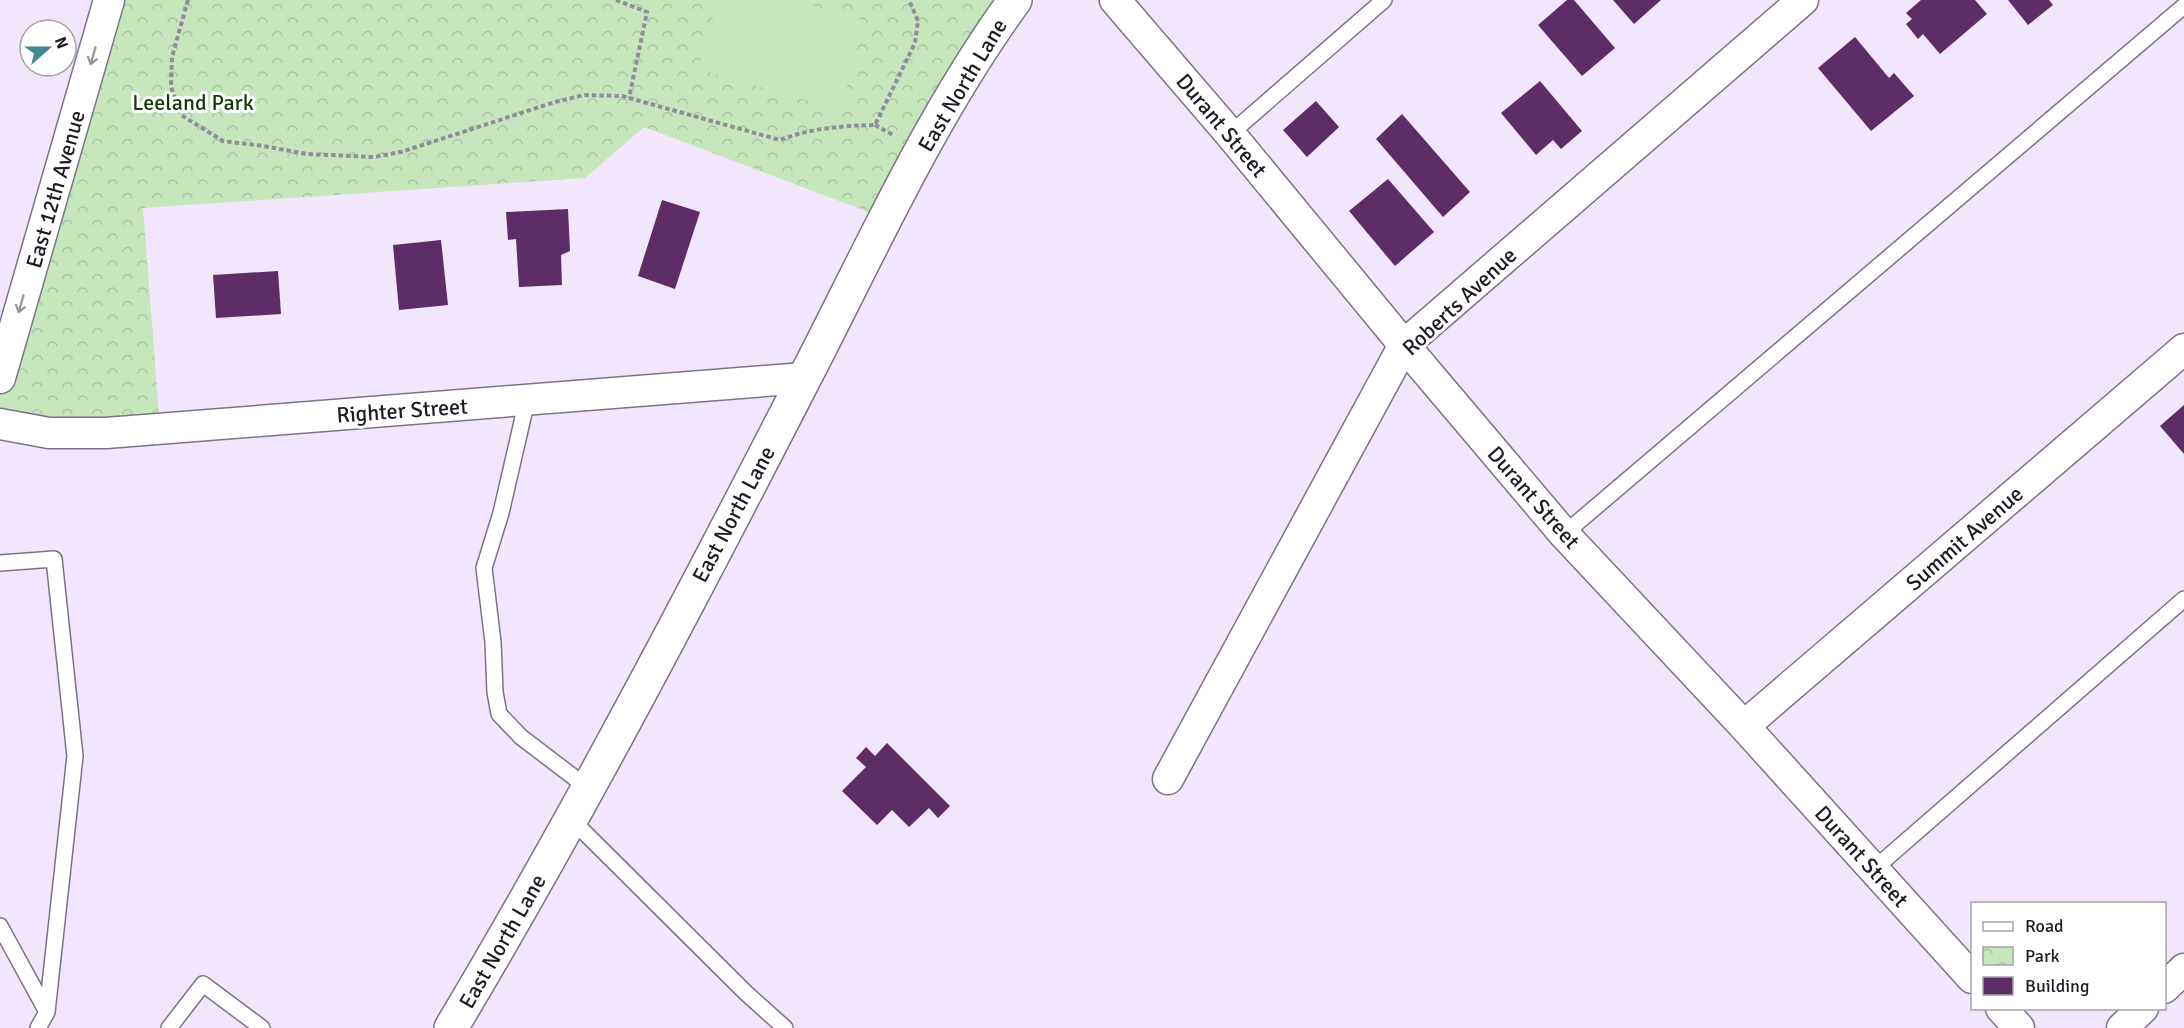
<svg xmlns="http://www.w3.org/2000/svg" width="2184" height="1028" viewBox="0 0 2184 1028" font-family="Signika,sans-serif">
<defs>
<pattern id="park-crowns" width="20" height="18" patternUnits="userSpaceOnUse" patternTransform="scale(1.5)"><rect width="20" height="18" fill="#c6e7bc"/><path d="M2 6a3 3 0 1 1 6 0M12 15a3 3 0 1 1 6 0" fill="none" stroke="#aac6a1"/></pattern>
</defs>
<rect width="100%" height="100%" fill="#f2e6fd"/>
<path fill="url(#park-crowns)" d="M109,0H992L1008,10L884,218L644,127L585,178L143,208L160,428L0,424V378Z"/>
<path fill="#c6e7bc" d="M718,0H793L865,21L840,110L698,69Z"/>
<path fill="#5e2c66" d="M1567,0H1574L1615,48L1582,76L1538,25Z
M1613,0H1661L1634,24Z
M1921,0H1975L1987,14L1940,54L1923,34L1918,39L1906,24L1912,19L1906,13Z
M2008,0H2049L2053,5L2028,25Z
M1855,37L1889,78L1894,73L1914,96L1871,131L1818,68Z
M1540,81L1582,131L1561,149L1553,140L1536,155L1501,113Z
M1316,101L1339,127L1307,157L1283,130Z
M1402,114L1470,192L1443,217L1376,139Z
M1388,179L1434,232L1395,266L1349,211Z
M662,200L700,212L675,289L638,276Z
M568,209L570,251L561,255L562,285L519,287L516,239L508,240L506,212Z
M441,240L448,305L399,310L393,245Z
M278,271L281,314L216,318L213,275Z
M2184,405V454L2160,426Z
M887,743L950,806L938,818L929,808L909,827L892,810L877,825L842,791L866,767L856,758L866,747L875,756Z"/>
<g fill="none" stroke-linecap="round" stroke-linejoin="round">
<g stroke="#7d7387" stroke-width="18">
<path id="service" d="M1230,134L1384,0
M527,400L501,513L484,568L493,642L495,692L499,714L521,737L588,788
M1564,534L2184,6
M0,563L54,559L75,756L47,1012L38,1028
M571,819L746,993L785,1028
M1874,869L2184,599
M0,926L47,1012
M169,1028L203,984L262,1028"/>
</g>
<g stroke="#7d7387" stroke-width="33">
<path id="minor" d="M1115,0L1230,134L1404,345L1564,534L1744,726L1972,978
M0,378L109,0
M0,424L49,433H106L804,378
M1744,726L2184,349
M1168,779L1404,345L1803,0
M2164,988L2184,969
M2001,1008L2019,1028
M2122,1028L2143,1008"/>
</g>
<g stroke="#7d7387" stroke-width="36">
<path id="tertiary" d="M451,1028C577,817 691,599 803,381C870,252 929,118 1015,0"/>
</g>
<path stroke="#938a9b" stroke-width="4" stroke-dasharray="4.5 3" stroke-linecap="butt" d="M188,0L172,57L171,87L181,115L223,141L263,146L307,154L374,157L401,152L555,102L584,95L622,96L780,140C811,128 841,126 875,125L915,43L918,21L909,0
M616,0L647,12L629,98
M875,125L893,135"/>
<use href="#service" stroke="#fff" stroke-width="15"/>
<use href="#minor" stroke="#fff" stroke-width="30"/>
<use href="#tertiary" stroke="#fff" stroke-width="33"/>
</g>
<defs><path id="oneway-shaft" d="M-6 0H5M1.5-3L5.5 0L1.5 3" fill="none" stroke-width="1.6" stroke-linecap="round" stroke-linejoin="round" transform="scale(1.5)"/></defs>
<g stroke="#9a989c">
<use href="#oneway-shaft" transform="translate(93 56) rotate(106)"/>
<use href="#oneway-shaft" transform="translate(21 304) rotate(106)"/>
</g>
<g text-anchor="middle" stroke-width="6" stroke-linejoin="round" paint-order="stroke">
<g font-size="22" fill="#1f1a23" stroke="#fff">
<text transform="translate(962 85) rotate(-59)" y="8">East North Lane</text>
<text transform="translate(1222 125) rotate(50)" y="8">Durant Street</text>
<text transform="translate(55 189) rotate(-74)" y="8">East 12th Avenue</text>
<text transform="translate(1459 301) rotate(-43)" y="8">Roberts Avenue</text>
<text transform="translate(402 410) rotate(-4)" y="8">Righter Street</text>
<text transform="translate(1534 497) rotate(49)" y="8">Durant Street</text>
<text transform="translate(733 514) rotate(-62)" y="8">East North Lane</text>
<text transform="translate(1964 538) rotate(-41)" y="8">Summit Avenue</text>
<text transform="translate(1862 856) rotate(48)" y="8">Durant Street</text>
<text transform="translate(502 941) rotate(-60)" y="8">East North Lane</text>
</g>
<g font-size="22" fill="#173909" stroke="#fff">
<text x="193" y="110">Leeland Park</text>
</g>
</g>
<rect x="1971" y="902" width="195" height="108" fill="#ffffff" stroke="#a5a3a7" stroke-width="1.5"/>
<rect x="1983" y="922" width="30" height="9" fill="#ffffff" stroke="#a5a3a7" stroke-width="1.5"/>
<text x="2025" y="932" font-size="18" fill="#1f1a23">Road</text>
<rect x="1983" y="947" width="30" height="18" fill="url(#park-crowns)" stroke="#a5a3a7" stroke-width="1.5"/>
<text x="2025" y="962" font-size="18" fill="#1f1a23">Park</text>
<rect x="1983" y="977" width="30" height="18" fill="#5e2c66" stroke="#a5a3a7" stroke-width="1.5"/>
<text x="2025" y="992" font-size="18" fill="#1f1a23">Building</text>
<g transform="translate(48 48) rotate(69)"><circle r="28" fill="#ffffff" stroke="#a5a3a7" stroke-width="1.5"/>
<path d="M0-4.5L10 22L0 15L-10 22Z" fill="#438895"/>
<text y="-9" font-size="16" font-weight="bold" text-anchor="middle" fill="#1f1a23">N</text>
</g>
</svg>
